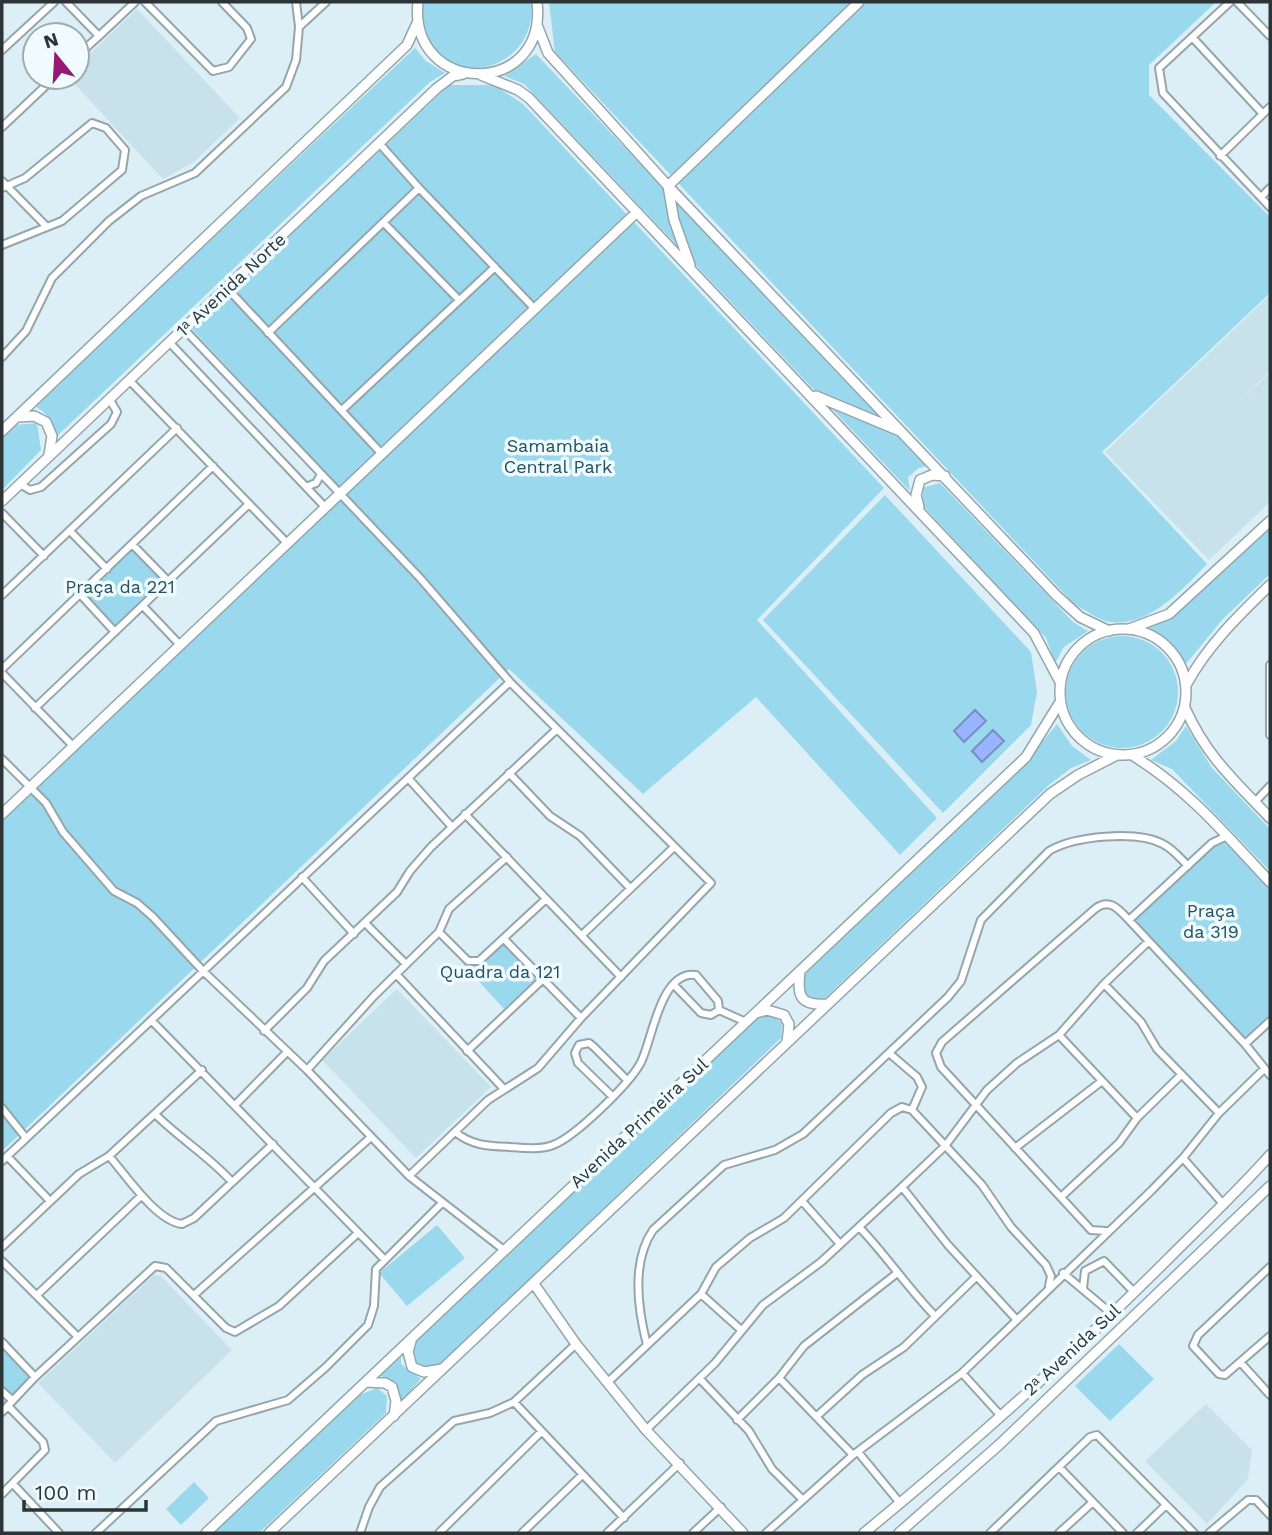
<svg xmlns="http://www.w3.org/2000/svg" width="1272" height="1535" viewBox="0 0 1272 1535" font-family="'Work Sans',sans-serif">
<rect width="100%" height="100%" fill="#dceff6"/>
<path fill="#c7e2ea" d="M137,9L240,118L194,162L163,179L68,77H77V66Z
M1270,295V371L1237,403L1270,373V502L1209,560L1105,452Z
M397,989L491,1087L416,1158L322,1060Z
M154,1275L161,1276L232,1350L115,1463L38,1383Z
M1206,1404L1252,1450L1248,1479L1207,1524L1145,1461Z"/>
<path fill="#9ad8ed" d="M421,2H531C539,64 457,95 427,39C421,29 422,13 421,2Z
M549,2H1216L1149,65V95L1270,217V293L1102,452L1207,564C1183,589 1148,628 1109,622C1098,620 1084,609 1074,604L555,52Z
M415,48L426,61L445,73L430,82L55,438C52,423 48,412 34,406Z
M536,54L927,466L919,468L908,477L910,491L524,84L504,76Z
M449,85H494L523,104L884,488L757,620L937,818L900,855L756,697L643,794L509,669L2,1151V820L344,493L191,328Z
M37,423L41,450L2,490V436L14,425Z
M940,483L1073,622L1088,631L1064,647L1055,663L1046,638L924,507L922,488Z
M885,495L1031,652L1037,692L1031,725L943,813L763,620Z
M1270,526V574L1222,620L1185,665L1169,641L1147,629L1179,612Z
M129,545L163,581L111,629L77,593Z
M1066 692a56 56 0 1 1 112 0a56 56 0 1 1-112 0Z
M1057,724L1072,746L1091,760L1071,768L1049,785L825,998L808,999L798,989L802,977L1030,757Z
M1186,726L1212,768L1270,829V871L1172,769L1151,760L1176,741Z
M1219,833L1270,888V1014L1241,1041L1127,918Z
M501,940L536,979L504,1009L463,964L479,960Z
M773,1015L782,1023L781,1038L441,1364L422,1368L412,1359V1347L430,1326L755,1018Z
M437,1225L465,1258L407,1306L379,1273Z
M1119,1344L1154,1379L1110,1421L1075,1386Z
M2,1345L32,1377L4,1406L2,1404Z
M401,1354V1364L421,1379L399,1404V1391L378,1373Z
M377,1388L387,1396L386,1413L259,1533H211L357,1396Z
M194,1482L209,1498L181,1525L166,1509Z"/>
<path fill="#99b4fe" stroke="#788ec2" stroke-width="2" d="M975,710L986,721L964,742L954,731Z
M993,730L1004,741L982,762L972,751Z"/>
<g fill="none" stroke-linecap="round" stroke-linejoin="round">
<g stroke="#94a6ac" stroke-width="10">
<path id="street" d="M66,2L99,36L77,56
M145,2L213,71L229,67L251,39L247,28L222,2
M1230,2L1159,68L1163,93L1270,207
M1237,2L1270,36
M299,27L326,2
M99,36L135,2
M1192,37L1263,114
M2,50L54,2
M2,127L55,77
M1220,156L1270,107
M2,181L46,226
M2,188L25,178L92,123L106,128L125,150L122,170L62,221L2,245
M419,188L533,307
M1261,197L1270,188
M384,223L459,300
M227,288L381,453
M184,329L420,578L510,682L711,883L581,1018L538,1068L488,1100L409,1176
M268,333L419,188L379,143
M170,343L325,507
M2,357L26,331L52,278L109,221L141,196L195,173L286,87L296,60L299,27L296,2
M130,381L287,543
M342,410L495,267
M20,484L30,490L41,487L111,424L117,412L110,400
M306,487L316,483L321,474
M2,513L44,556
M70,531L107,569
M132,544L169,582
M80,594L115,632
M2,595L177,428
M143,606L181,646
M1270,665V735
M2,669L213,466
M2,673L74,747
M35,708L249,504
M2,759L46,803L63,832L114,891L137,903L153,917L203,971L307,1070L409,1176L504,1250
M509,773L550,816L580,836L630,888
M408,778L452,827
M1255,802L1270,786
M465,814L621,977
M302,877L354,934
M1129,920L1212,843L1227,836
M365,923L406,964
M439,932L468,961H479L546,899
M582,935L674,847
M505,940L581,1018
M396,974L503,1088
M1104,984L1141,1022L1157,1049L1219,1113
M719,1010L746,1022
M152,1021L384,1259
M264,1031L307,988L324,961L397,892L410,871L431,847L557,729
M1059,1035L1137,1118
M1245,1044L1270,1021
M467,1051L542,980
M889,1053L917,1077L922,1087L912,1110
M307,1070L374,996L439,932L449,909L507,857
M613,1097L578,1063L575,1053L579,1045L589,1043L594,1047L627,1080
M236,1104L287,1052
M2,1108L26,1138
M155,1114C180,1139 209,1156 232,1182
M455,1132C473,1146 488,1146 510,1147C524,1148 540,1150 553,1145C575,1137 628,1085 640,1064C652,1044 659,970 696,975L718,1001L719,1010L711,1015L701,1013L675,986
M1015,1148L1102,1081
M7,1156L49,1200
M109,1156C126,1175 156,1221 182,1224L194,1218L273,1144
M1183,1158L1224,1205
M2,1161L510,682
M902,1187L948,1245L1016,1319
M1061,1197L1119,1143L1137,1118L1181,1075
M802,1201L840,1244
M859,1227C886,1255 907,1287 935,1316
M1106,1231L1091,1230L941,1067L936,1053L942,1042L1096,908C1111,898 1119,910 1129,920L1245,1044L1270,1075
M2,1247L79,1174L109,1156L202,1070
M2,1261L78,1337
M1270,1267L1198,1335L1193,1346L1219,1374L1225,1375L1270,1336
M1063,1273L1112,1314
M1083,1288L1085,1271L1104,1261L1134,1292
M701,1294L740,1329
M37,1295L141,1196
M194,1295L371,1137
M2,1342L35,1377
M647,1345C638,1310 631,1262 653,1230L724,1165L775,1150L803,1134L948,997L961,981L981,920L1049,851C1074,836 1137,830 1163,844C1173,849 1180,858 1188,866
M1241,1363L1270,1395
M962,1373L1001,1416
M779,1378L853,1455
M700,1379L749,1431L772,1469L802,1499
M607,1383L701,1294L716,1267L750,1238L784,1218L891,1113L902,1107L912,1110L982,1185L1011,1227L1046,1265L1051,1276L1049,1286
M2,1391L12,1400
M514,1402L624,1518
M2,1412L35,1377L155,1266L166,1268L226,1328L235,1332L279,1306L358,1233
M817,1416L862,1375L904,1347L976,1277
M737,1420L779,1378L804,1346L896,1274
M646,1430L715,1363L763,1305L821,1262L902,1187L945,1146L987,1090L1017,1063L1059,1035L1104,984L1148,942
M858,1452L900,1503
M1059,1467L1123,1533
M13,1484L59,1533
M2,1494L45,1450L43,1442L8,1406
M96,1533L216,1421L288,1400L326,1367L368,1325L374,1306L376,1269L442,1203
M360,1533L369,1507L380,1487L454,1421L490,1413L514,1402L576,1344
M439,1533L541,1432
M522,1533L582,1475
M607,1533L680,1463
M693,1533L721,1507
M766,1533L853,1455L962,1373L1152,1190L1183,1158L1219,1113L1264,1069
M990,1533L1090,1437L1097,1435L1194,1533
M1059,1533L1093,1502
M1137,1533L1166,1505
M1209,1533L1248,1500H1256L1270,1515"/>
</g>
<g stroke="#94a6ac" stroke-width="12">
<path id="secondary" d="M418,2C408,96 548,99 537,2
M537,25L548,53L668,186L1056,595L1080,617L1109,631
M481,75L518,90L529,98L1034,633L1060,682
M690,265L674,220L668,186L859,2
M816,396L900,431
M17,417L34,416L46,422L52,436L49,455
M2,431L407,45L417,23
M2,501L437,88L453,76L463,74
M919,507L916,495L920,480L932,475L945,476
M1129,629L1169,614L1270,521
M1060 692a63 63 0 1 1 126 0a63 63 0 1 1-126 0Z
M1186,685C1208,645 1238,616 1270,585
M1185,708C1207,757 1234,780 1270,818
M1132,755C1189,790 1225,834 1270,882
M2,814L637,212
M800,971C797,997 800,1006 828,1004
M756,1013L767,1010L784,1015L789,1024L787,1042
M534,1284L576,1344L646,1430L743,1533
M411,1341L408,1352L412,1367L424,1372L442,1369
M366,1382L385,1383L392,1387L396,1401L394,1416
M206,1533L1026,757L1060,702
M269,1533L1050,794L1078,775L1117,755
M864,1533C970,1446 1072,1355 1169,1258C1203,1224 1238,1191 1270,1155
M899,1533L1000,1444L1270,1186"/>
</g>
<use href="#street" stroke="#fff" stroke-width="6"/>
<use href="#secondary" stroke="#fff" stroke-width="9"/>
</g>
<g text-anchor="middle" stroke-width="7" stroke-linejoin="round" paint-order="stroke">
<g font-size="18" fill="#2c3436" stroke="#effbff">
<text transform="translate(231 285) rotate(-43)" y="6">1ᵃ Avenida Norte</text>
<text transform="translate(639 1123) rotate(-43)" y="6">Avenida Primeira Sul</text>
<text transform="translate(1072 1350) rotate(-43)" y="6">2ᵃ Avenida Sul</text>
</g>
<g font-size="18" fill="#22515f" stroke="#effbff">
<text x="558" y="452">Samambaia<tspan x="558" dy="21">Central Park</tspan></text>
<text x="120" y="593">Praça da 221</text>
<text x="1211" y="917">Praça<tspan x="1211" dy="21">da 319</tspan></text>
<text x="500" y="978">Quadra da 121</text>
</g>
</g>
<rect width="1272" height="1535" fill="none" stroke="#2c3436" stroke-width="7"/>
<g transform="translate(56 56) rotate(342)"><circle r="33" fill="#effbff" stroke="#a1abaf" stroke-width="2"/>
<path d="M0-5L12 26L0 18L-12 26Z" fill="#941a76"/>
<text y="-10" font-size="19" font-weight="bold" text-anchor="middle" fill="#2c3436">N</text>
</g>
<path d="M24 1500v10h122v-10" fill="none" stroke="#2c3436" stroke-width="3.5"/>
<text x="35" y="1500" font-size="21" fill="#2c3436" stroke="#effbff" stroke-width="5" paint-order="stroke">100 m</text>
</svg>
